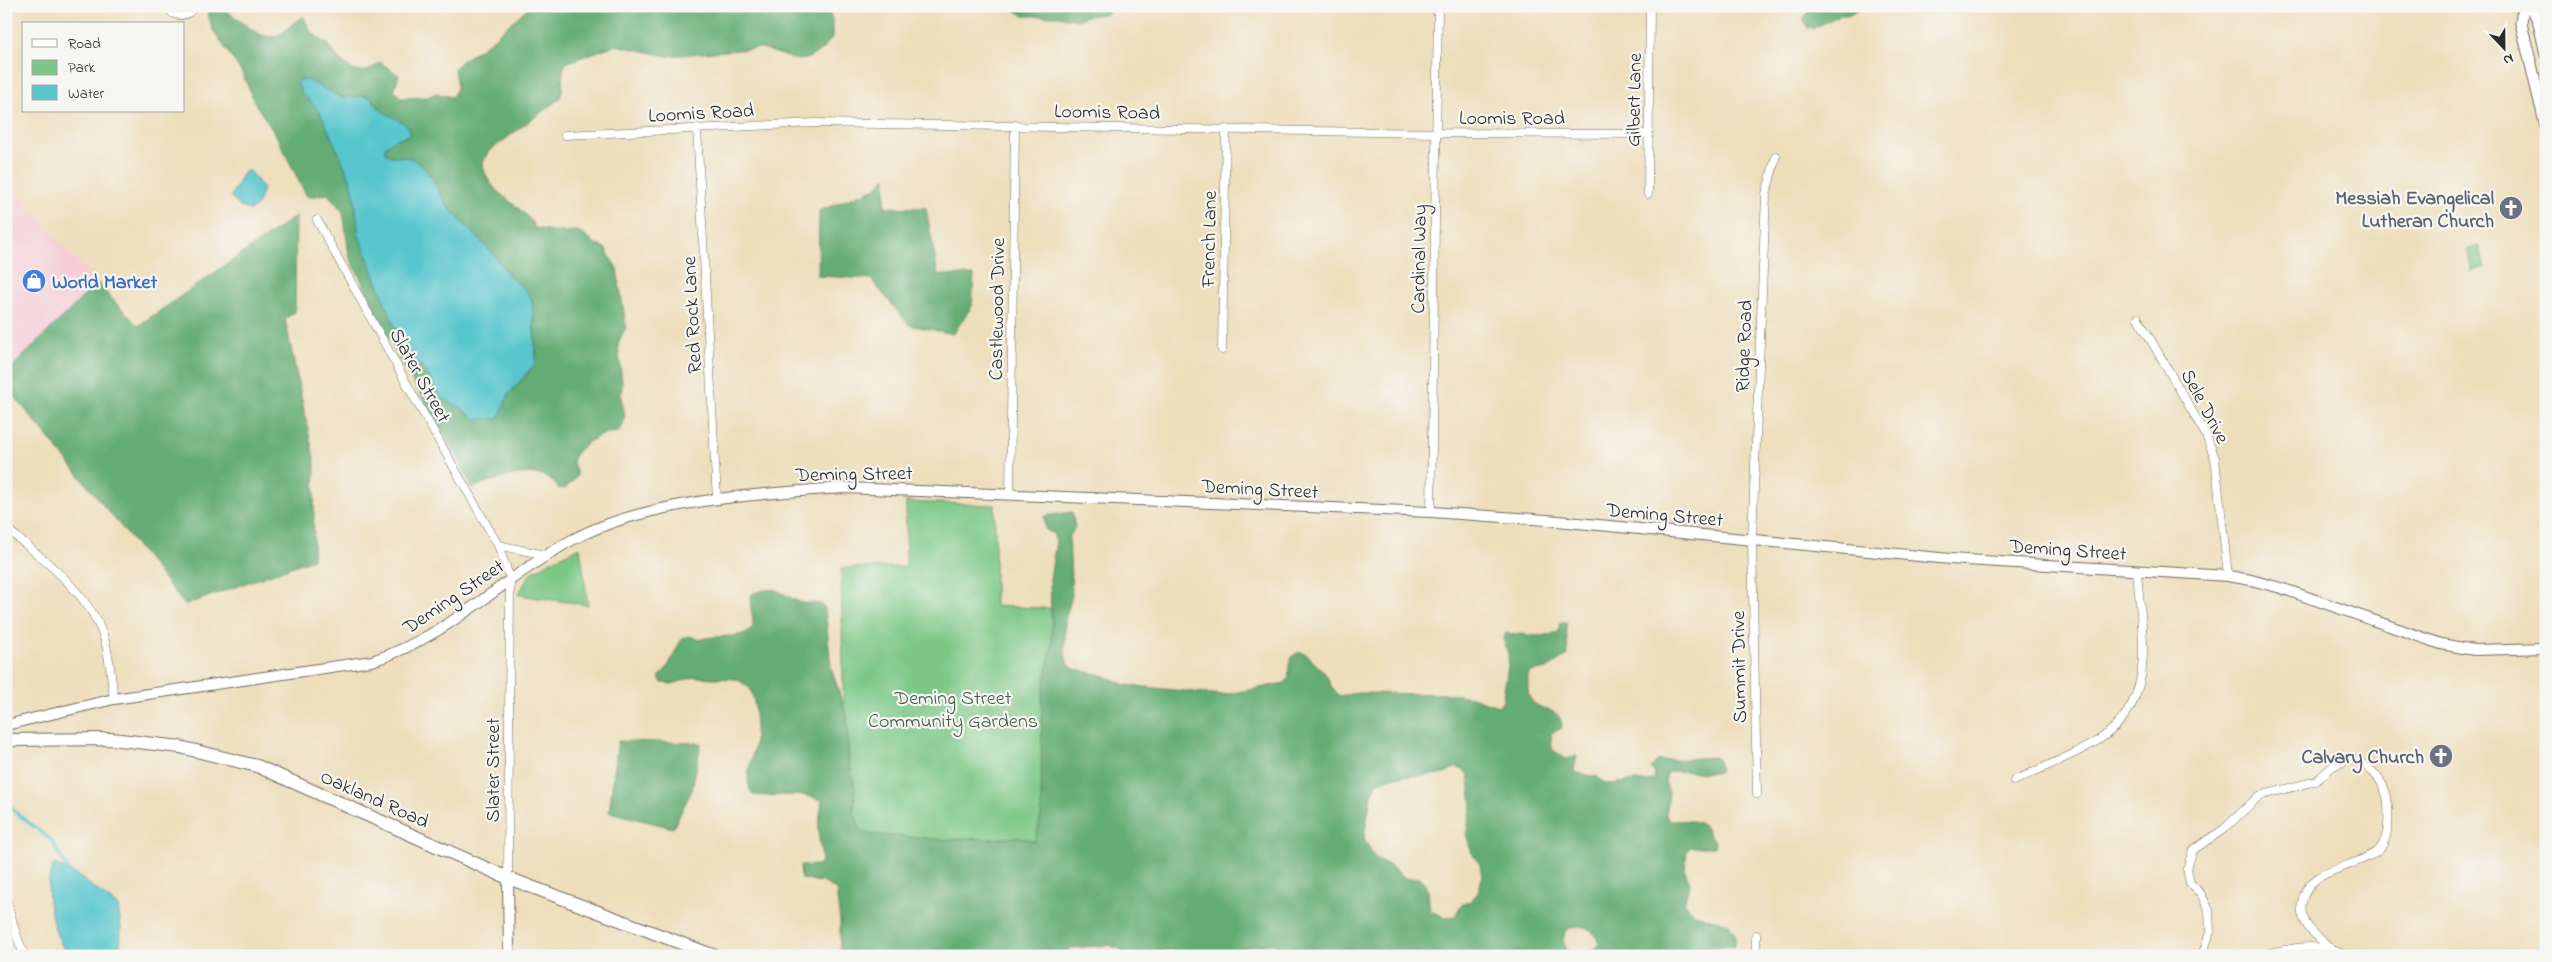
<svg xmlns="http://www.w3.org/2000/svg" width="2552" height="962" viewBox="0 0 2552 962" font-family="'Indie Flower',sans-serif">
<rect width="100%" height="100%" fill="#f6f6f2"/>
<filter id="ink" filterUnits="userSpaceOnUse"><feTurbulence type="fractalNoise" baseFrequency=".02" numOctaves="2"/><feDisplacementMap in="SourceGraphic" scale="10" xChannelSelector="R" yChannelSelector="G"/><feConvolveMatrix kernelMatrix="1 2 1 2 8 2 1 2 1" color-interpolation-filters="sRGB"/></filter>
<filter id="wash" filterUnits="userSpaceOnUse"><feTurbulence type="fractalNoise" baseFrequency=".0096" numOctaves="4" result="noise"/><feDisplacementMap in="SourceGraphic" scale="20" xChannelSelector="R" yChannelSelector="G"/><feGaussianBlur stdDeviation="1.12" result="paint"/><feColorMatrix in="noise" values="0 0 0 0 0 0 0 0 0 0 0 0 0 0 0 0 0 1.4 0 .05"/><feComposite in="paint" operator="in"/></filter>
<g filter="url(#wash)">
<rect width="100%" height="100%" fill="#eedebc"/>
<path fill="#f6cfd6" d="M6,182L97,283L6,373Z"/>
<path fill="#7bc786" stroke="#537958" d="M2479,246L2485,267L2472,271L2467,250Z
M906,502L995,505V606L1062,609V956H848L841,568L906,567Z
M580,547L588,605L518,595L530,574L551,561Z"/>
<path fill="#64ac73" stroke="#486c4f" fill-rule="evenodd" d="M205,6C210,6 217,5 221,7C234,15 256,37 271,37C284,37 294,18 304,17L311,32L329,45L339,60L355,71H368L380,62L399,75L394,90L401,98L427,97L436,93L452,97L457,88L454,69L460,62L487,44L530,6H827L832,19V37L823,49L807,59L797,60L761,48L668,56L615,45L566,63C559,74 566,87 559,99L488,152L483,163C486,196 522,201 535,228L558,232L578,231L597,245L605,248L617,269L626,327L618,343L622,383L621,398L625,414L623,425L617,433C606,429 573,448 573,461C573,466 577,470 577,476L565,489L558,488C544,460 494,480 472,488L460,461L399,359L349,255L343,212L328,194L309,197L306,195L276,135L256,105L242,73L213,30ZM299,80L310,81L342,98L365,96L374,101L382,111L402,123L409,136L394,140L385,147V152L391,156L411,158L432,177L447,206L494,255L511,278L526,290L532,301L537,357L525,377L509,394L498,419H475L454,403L420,363L412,358L401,342L359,236L354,192L350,178L320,112L302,93Z
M1009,6H1114L1106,14L1087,16L1077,20L1058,16H1024Z
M1812,6H1864L1850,15H1840L1812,29L1808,28L1803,20Z
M886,177L885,207L926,208L938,275H974L972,306L953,334L909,325L871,279L818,276L819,211L876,188Z
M296,216L295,312L285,319L315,463L313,559L185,605L6,386V373L97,283L138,326Z
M1072,512L1075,527L1069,538L1072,596L1065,620V655L1068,663L1074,669L1102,675L1126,685L1223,695L1285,683L1289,678C1287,665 1291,645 1309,656C1313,664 1322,667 1326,675C1331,684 1330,687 1339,696L1358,693L1452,694L1471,697L1498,706L1503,702C1503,686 1510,668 1508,654C1508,649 1504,644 1503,639L1506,633L1541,636L1558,633L1560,623L1566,622L1568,655L1547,669L1530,672C1527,676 1528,678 1528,683C1525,719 1563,700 1562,728L1551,733L1552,749L1566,759L1577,756L1574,769L1577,773L1598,777L1603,782L1610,784L1635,781L1645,782L1654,779L1655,774L1651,768L1657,761L1714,757L1718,759L1720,771L1715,773L1676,771L1667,773L1665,782L1669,793L1666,816L1670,821C1679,821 1696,819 1703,825C1709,830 1706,834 1715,841L1714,847H1691L1687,850L1685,871L1690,882L1684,902L1694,914L1729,924L1736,936L1735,946L1707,948L1696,956H1279L1280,949L1273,944L1250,946L1241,950L1239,956H1230L1216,951L1194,953L1169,950L1139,956H1122L1123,950L1109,945L1071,948L1068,949L1066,956H840V921L836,890L823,882L801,879L800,866L817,865L822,861L818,829L822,801C805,790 773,798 753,795C741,778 755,756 755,738C755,721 757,704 750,688L737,679L695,677L672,684L662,683L659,677C672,666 673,650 684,637L690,636L699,640C717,633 735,641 752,629C756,617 747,607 752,594C778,584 778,593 800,602C809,606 817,599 825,608L831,667L847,717L849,762L855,788L854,814L861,830L870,834L950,840L964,838L987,839L1018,837L1035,841L1041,815L1042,696L1052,643L1050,579L1056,541L1053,534L1045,529L1044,516ZM1457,767L1468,773L1472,805L1466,834L1472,854L1480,864L1482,878L1478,893L1470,901L1461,905L1455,916L1444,917L1431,911C1426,901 1433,883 1418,878C1413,877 1410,879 1405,878L1391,866L1375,858L1364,838L1371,796L1376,783L1392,777L1442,774ZM1585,927L1592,931L1599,942L1598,947L1583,954L1567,951L1563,941L1565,931L1570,928Z
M618,741L701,743L692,790L673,828L609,812Z"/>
<path fill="#59c6ce" stroke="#42787c" d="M299,80L310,81L342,98L368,96L382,111L407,125L411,134L394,140L385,147V152L391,156L411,158L424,167L447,206L494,255L511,278L526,290L532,301L536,362L509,394L498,419H475L458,406L440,397L424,368L412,358L401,342L359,236L354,192L350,178L320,112L302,93L297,82Z
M249,170L263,188L257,206L250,210L240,207L231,197L242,174Z
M54,864L74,873L118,906L121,928L120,956H70C52,939 41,885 54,864Z"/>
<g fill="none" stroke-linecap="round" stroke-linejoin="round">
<path stroke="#59c6ce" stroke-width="3" d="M6,797L14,811L52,841L69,872"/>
</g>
</g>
<g filter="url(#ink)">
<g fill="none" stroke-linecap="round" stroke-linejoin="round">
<g stroke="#6f6a5e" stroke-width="9">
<path id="minor" d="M168,6L172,13C181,17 189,15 195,6
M697,128L717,500
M565,135L815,123L1436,133L1648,134
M1648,194L1650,6
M317,220L414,397L498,545L510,578L508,878
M2138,318L2206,435L2215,458L2228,576
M1222,350L1226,129
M1010,493L1015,125
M1431,512L1438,6
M6,528C41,558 87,590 103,635C110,654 111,679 114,699
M498,545L545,555
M2014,781C2040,768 2076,755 2100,739C2160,699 2141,633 2137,571
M1757,794L1752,539L1766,194L1776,156
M6,900C13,919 15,939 26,956
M1756,956V935
M2202,956L2210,932L2209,910L2201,894L2190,883L2187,869L2193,850L2224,829L2259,796L2316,781L2333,766L2353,758C2372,768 2387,783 2388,805C2389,820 2389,836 2380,849C2377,853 2371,855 2367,857C2343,870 2307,871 2302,902C2298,923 2316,936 2331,948
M2257,956C2288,949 2317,940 2346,956"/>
</g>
<g stroke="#6f6a5e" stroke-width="12">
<path id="tertiary" d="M6,725L114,699L372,661C450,636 502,578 572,540C646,500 761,493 845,488L1431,512L1547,520L1950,559L2228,576L2251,580L2281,588L2441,644L2474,650L2546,648
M508,878L509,956"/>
</g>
<g stroke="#6f6a5e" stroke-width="13">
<path id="secondary" d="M2523,6L2521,23L2546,127
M2530,6L2538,19L2546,54"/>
</g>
<g stroke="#6f6a5e" stroke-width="14">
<path id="primary" d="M6,740L112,739L180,747L257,766L508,878L715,956"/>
</g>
<use href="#minor" stroke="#fff" stroke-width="8"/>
<use href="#tertiary" stroke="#fff" stroke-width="10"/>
<use href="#secondary" stroke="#fff" stroke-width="11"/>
<use href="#primary" stroke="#fff" stroke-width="12"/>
</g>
</g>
<defs>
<g id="church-disc" transform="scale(1.25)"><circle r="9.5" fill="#6b7280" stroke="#f6f6f2"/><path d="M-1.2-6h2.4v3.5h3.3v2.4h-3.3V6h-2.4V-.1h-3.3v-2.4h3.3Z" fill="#fff"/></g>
<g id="shop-disc" transform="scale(1.25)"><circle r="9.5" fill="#3f7fe0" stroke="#f6f6f2"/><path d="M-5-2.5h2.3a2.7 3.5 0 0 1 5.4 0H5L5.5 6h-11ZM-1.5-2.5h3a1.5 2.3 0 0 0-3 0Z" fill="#fff"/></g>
</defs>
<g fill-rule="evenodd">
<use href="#church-disc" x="2511" y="208"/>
<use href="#shop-disc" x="34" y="281"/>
<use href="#church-disc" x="2441" y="756"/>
</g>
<g text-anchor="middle" stroke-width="4.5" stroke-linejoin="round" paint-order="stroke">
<g font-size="20" fill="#2b2b2b" stroke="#f6f6f2">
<text transform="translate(1633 100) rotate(-89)" y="7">Gilbert Lane</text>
<text transform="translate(1107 111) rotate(1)" y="7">Loomis Road</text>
<text transform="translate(701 112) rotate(-3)" y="7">Loomis Road</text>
<text x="1512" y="124">Loomis Road</text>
<text transform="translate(1208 239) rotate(-89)" y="7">French Lane</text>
<text transform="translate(1418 259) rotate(-89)" y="7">Cardinal Way</text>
<text transform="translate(996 309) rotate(-89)" y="7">Castlewood Drive</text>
<text transform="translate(691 315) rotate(-93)" y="7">Red Rock Lane</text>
<text transform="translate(1743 346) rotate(-88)" y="7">Ridge Road</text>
<text transform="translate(421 375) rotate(61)" y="7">Slater Street</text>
<text transform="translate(2206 406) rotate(62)" y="7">Sele Drive</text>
<text transform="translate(854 473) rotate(-1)" y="7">Deming Street</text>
<text transform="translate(1260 488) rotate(3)" y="7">Deming Street</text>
<text transform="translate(1665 514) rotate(5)" y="7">Deming Street</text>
<text transform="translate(2068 549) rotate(4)" y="7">Deming Street</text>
<text transform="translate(453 596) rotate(-34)" y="7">Deming Street</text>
<text transform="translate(1738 667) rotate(-91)" y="7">Summit Drive</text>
<text transform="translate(492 770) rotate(-90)" y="7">Slater Street</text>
<text transform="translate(375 798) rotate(24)" y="7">Oakland Road</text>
</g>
<g font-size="20" font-weight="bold" fill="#5b616d" stroke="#f6f6f2" text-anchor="end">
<text x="2494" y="204">Messiah Evangelical<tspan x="2494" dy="23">Lutheran Church</tspan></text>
<text x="2424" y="763">Calvary Church</text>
</g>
<g font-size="20" font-weight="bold" fill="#366cbe" stroke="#f6f6f2" text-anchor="start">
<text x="52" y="288">World Market</text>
</g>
<g font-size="20" fill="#435a46" stroke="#f6f6f2">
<text x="953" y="704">Deming Street<tspan x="953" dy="23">Community Gardens</tspan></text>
</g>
</g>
<rect width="2552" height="962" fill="none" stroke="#f6f6f2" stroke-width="25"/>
<rect x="22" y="22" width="162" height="90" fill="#f6f6f2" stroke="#a5a5a2"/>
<rect x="32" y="39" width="25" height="8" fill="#ffffff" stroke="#a5a5a2"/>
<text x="68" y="48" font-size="15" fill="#2b2b2b">Road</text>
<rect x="32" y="60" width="25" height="15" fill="#7bc786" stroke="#a5a5a2"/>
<text x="68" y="72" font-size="15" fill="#2b2b2b">Park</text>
<rect x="32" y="85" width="25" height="15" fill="#59c6ce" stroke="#a5a5a2"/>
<text x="68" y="98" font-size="15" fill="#2b2b2b">Water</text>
<g transform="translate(2504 48) rotate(158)" stroke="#f6f6f2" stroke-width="4" paint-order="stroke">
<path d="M0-4L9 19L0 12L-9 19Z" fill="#2b2b2b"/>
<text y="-8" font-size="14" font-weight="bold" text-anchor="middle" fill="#2b2b2b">N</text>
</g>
</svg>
